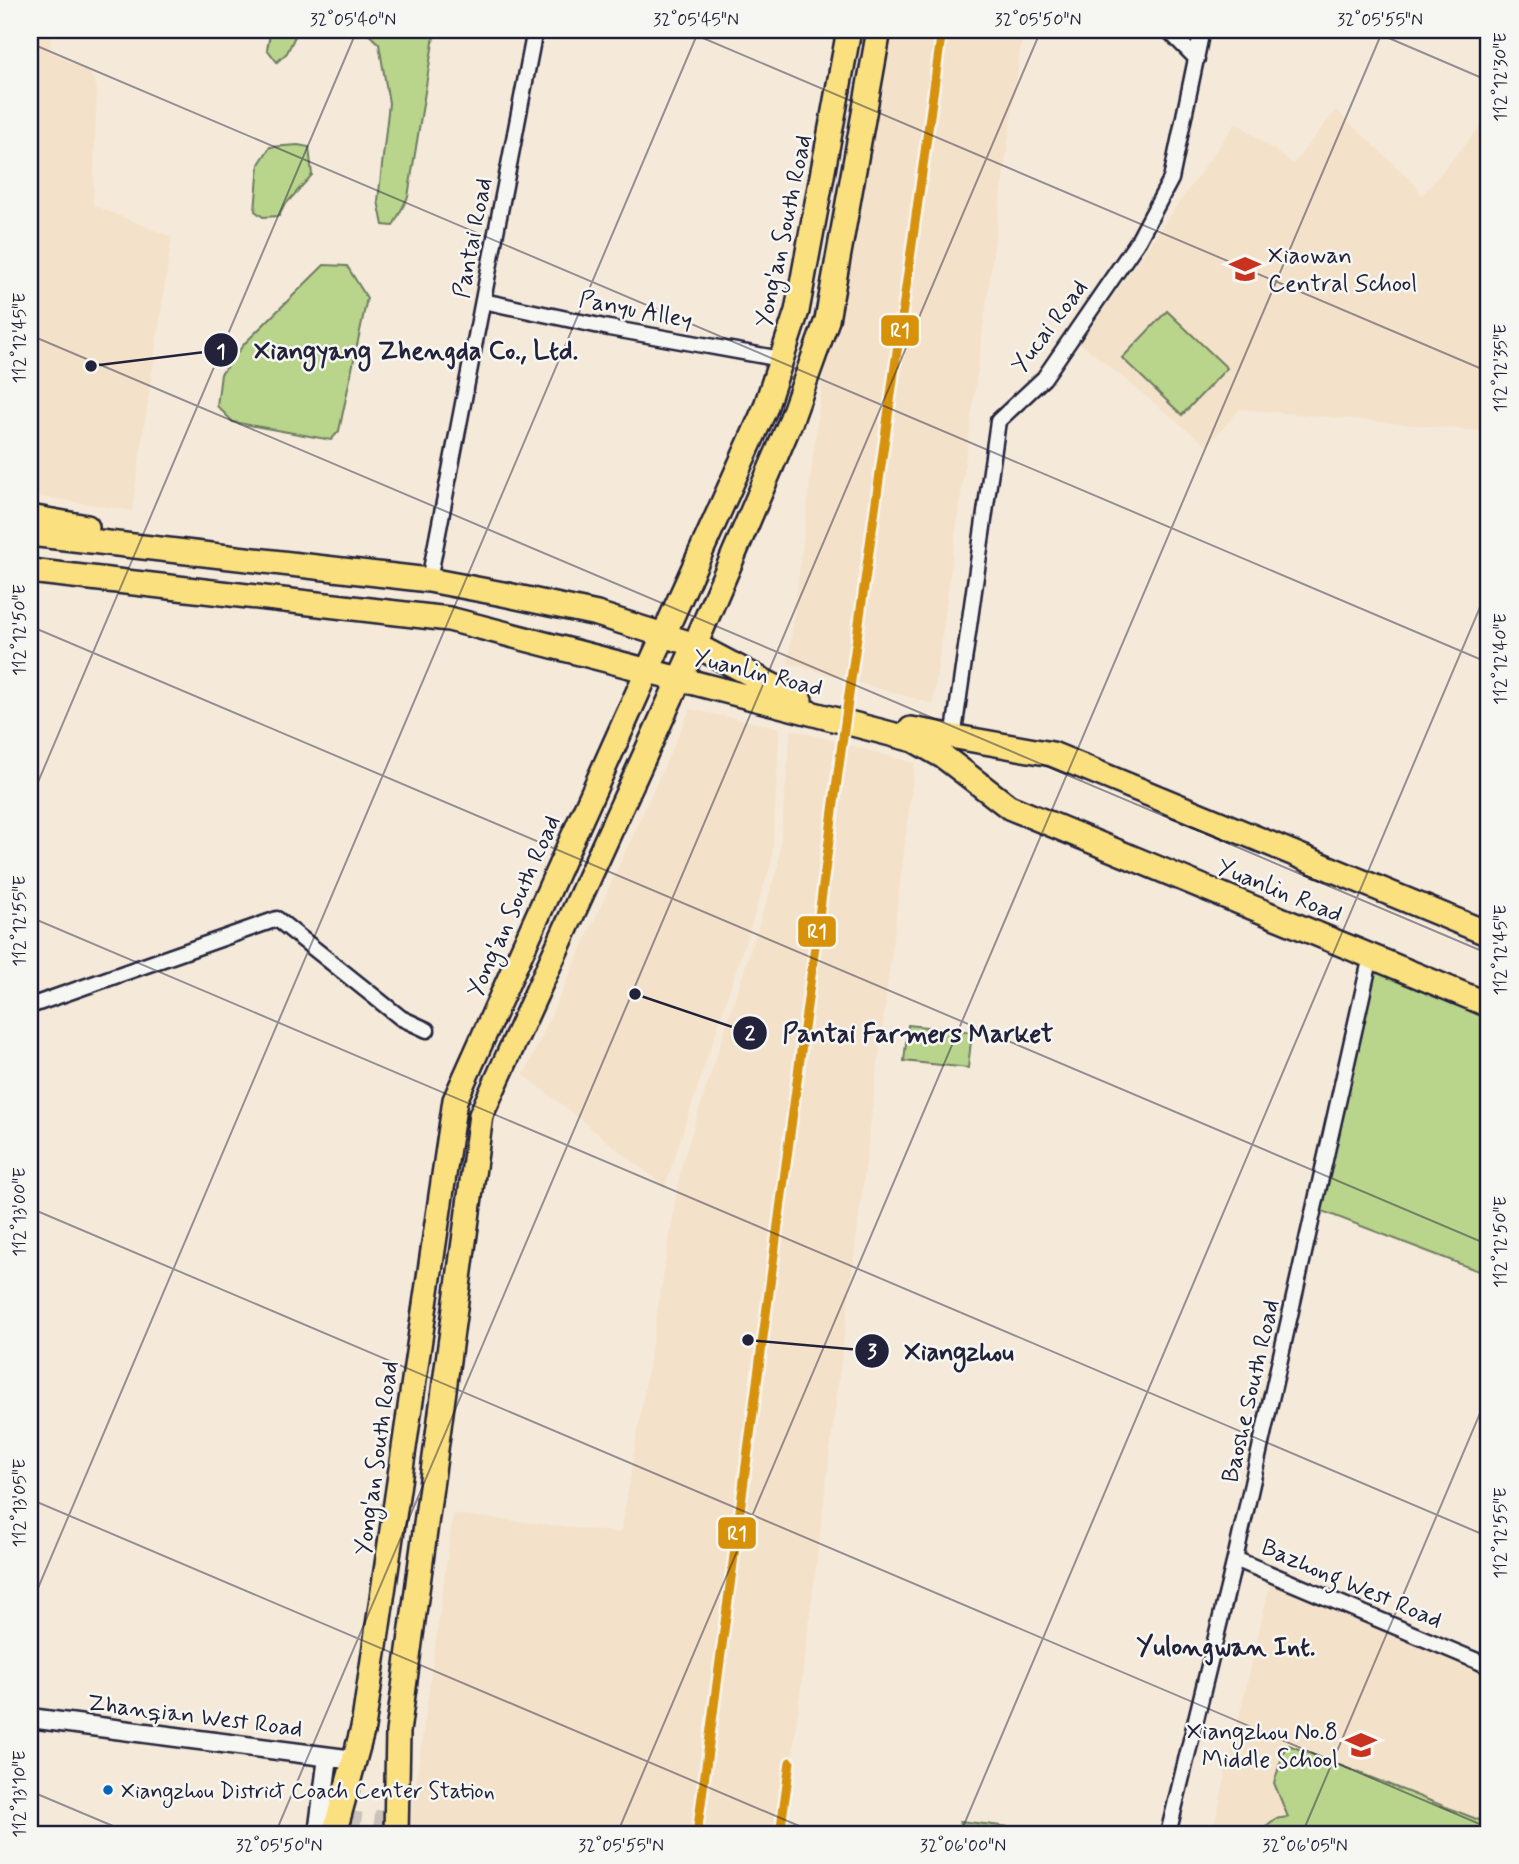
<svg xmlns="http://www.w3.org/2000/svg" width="1519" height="1864" viewBox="0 0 1519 1864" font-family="Mynerve,sans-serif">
<rect width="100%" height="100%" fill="#f5eada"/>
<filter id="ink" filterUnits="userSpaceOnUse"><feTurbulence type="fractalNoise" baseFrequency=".0143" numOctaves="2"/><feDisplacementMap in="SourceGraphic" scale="14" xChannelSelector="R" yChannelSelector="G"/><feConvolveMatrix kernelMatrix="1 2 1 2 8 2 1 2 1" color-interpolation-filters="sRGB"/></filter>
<g filter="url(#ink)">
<path fill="#f4e1c9" d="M30,30H51L50,51L89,72L97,87L93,205L172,237L132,511L30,495Z
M865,30H1023L933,704L788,663Z
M1336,110L1414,183L1422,195L1489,116V432L1240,409L1207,446L1080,343L1236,122L1293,164Z
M690,709L780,728L772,861L665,1187L524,1075Z
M791,729L915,763L783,1834H409L453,1514L621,1533L681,1166L778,865Z
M1271,1579L1489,1655V1834H1212Z"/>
<path fill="#b9d48b" stroke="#6e7b63" stroke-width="2" d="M271,30H298L287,53L277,62L267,49Z
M364,30H435L408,197L393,226L383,225L378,201L389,103L379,44Z
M298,145L309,147L312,175L284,206L279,216L263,217L255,211L259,164L270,147Z
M324,265L347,266L367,298L339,431L331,440L233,422L217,406L221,374L245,343Z
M1167,311L1227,368L1182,415L1122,358Z
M1371,956L1489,1005V1275L1314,1208Z
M908,1025L972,1032L968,1068L904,1061Z
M1286,1744L1489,1824V1834H1256L1275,1819L1288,1817L1274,1783Z
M960,1821L1051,1832V1834H961Z"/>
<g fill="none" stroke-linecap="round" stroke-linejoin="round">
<path stroke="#cbc2ba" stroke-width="23" stroke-dasharray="23 11" stroke-linecap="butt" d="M348,1834L352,1806
M384,1834L387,1811"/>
<g stroke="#22223b" stroke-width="19">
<path id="minor" d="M1168,30L1197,59
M483,301L609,328L781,359
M429,580L535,30
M953,739L998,421L1044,378L1138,241L1171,179L1202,30
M30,1006L277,919L401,1018L427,1030
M1235,1559L1489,1666
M1168,1834L1235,1559L1371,956"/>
</g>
<g stroke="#22223b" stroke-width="23">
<path id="tertiary" d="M30,1718L354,1760
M318,1834L328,1757"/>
</g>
<g stroke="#22223b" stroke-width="28">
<path id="primary" d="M30,517L87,527
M30,534L429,580L503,594L597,614L695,645L800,700
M30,571L449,619L914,740L944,757L1009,807L1489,1005
M911,729L1052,754L1489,934
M334,1834L363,1728L455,1100L765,409L797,311L849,30
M396,1834L398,1732L481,1115L695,645L790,423L827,320L879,30"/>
</g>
<use href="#minor" stroke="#f6f6f2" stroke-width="14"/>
<use href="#tertiary" stroke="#f6f6f2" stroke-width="18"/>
<use href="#primary" stroke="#fbe080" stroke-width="23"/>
<g stroke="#f6f6f2" stroke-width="14">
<path id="rail-1" d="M697,1834L838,773L942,30
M780,1834L790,1762"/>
</g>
<use href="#rail-1" stroke="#d79209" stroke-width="9"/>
</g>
</g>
<path fill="none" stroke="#22223b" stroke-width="2" stroke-opacity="0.45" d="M684,30L1489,372M1370,30L1489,81M30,43L1489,663M30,335L1489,954M30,626L1489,1245M30,801L357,30M30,917L1489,1537M30,1208L1489,1828M30,1499L818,1834M30,1607L699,30M30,1791L132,1834M275,1834L1041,30M617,1834L1383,30M960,1834L1489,586M1302,1834L1489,1392"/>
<defs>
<g id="school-bare" transform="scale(2.415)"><path d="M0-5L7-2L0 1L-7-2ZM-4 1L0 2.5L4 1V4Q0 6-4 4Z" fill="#c8321e" stroke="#f6f6f2" stroke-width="2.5" paint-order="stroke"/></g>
</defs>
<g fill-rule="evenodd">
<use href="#school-bare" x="1245" y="269"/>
<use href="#school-bare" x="1361" y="1745"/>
</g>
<circle fill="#0065bd" stroke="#f6f6f2" stroke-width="2.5" cx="108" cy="1790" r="6"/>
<g text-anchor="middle" stroke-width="5" stroke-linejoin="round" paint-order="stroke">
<g font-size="22" fill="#22223b" stroke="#f6f6f2" text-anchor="start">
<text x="121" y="1798">Xiangzhou District Coach Center Station</text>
</g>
<g font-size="24" fill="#22223b" stroke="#f6f6f2">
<text transform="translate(783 231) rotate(-78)" y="8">Yong'an South Road</text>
<text transform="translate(472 238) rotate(-79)" y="8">Pantai Road</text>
<text transform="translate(636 309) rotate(11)" y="8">Panyu Alley</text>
<text transform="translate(1049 326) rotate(-53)" y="8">Yucai Road</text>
<text transform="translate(758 672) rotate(14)" y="8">Yuanlin Road</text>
<text transform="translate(1280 890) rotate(22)" y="8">Yuanlin Road</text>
<text transform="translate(513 906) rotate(-66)" y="8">Yong'an South Road</text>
<text transform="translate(1250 1391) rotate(-77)" y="8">Baoshe South Road</text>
<text transform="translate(376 1458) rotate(-82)" y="8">Yong'an South Road</text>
<text transform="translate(1352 1583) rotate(23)" y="8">Bazhong West Road</text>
<text transform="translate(195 1715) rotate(7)" y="8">Zhanqian West Road</text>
</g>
<g font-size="24" fill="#22223b" stroke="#f6f6f2" text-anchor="start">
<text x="1268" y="263">Xiaowan<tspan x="1268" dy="28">Central School</tspan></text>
<text x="1338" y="1739" text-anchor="end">Xiangzhou No.8<tspan x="1338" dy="28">Middle School</tspan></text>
</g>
<g font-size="26" font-weight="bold" fill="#22223b" stroke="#f6f6f2">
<text x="1226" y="1655">Yulongwan Int.</text>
</g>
</g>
<path fill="none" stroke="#22223b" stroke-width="2.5" d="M91 366L221 350M635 994L750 1033M748 1340L872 1351"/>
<g fill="#22223b" stroke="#f6f6f2" stroke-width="2.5">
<circle cx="91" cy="366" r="7"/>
<circle cx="635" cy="994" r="7"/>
<circle cx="748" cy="1340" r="7"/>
<circle cx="221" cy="350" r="18"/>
<circle cx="750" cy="1033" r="18"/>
<circle cx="872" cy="1351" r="18"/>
</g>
<g font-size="21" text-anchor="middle" font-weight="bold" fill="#fff">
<text x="221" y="358">1</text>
<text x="750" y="1040">2</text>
<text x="872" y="1358">3</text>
</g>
<g font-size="26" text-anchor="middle" font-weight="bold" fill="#22223b" stroke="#f6f6f2" stroke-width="5" stroke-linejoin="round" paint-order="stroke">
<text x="416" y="359">Xiangyang Zhengda Co., Ltd.</text>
<text x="918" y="1042">Pantai Farmers Market</text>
<text x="959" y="1360">Xiangzhou</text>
</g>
<g stroke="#f6f6f2" stroke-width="2.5">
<rect x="880" y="314" width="40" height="33" rx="7" fill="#d79209"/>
<rect x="797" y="915" width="40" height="33" rx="7" fill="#d79209"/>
<rect x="717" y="1516" width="40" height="34" rx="7" fill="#d79209"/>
</g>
<g font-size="19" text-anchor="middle" font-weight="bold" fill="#fff">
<text x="900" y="337">R1</text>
<text x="817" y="938">R1</text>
<text x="737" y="1540">R1</text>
</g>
<rect width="1519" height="1864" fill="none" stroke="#f6f6f2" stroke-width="77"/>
<rect x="38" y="38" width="1442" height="1788" fill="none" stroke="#22223b" stroke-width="2.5"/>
<g font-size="18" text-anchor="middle" fill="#22223b">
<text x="353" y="25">32°05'40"N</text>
<text x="696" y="25">32°05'45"N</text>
<text x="1038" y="25">32°05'50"N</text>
<text x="1380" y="25">32°05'55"N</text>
<text transform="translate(1500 77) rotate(-90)" y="6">112°12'30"E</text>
<text transform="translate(19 338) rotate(-90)" y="6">112°12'45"E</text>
<text transform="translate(1500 368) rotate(-90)" y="6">112°12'35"E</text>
<text transform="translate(19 630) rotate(-90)" y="6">112°12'50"E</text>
<text transform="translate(1500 659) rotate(-90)" y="6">112°12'40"E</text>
<text transform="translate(19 921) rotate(-90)" y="6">112°12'55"E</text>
<text transform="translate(1500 950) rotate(-90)" y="6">112°12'45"E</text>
<text transform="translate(19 1212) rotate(-90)" y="6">112°13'00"E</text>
<text transform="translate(1500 1242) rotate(-90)" y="6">112°12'50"E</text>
<text transform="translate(19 1503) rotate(-90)" y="6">112°13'05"E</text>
<text transform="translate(1500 1533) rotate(-90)" y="6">112°12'55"E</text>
<text transform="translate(19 1794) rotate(-90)" y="6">112°13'10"E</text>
<text x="279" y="1851">32°05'50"N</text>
<text x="621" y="1851">32°05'55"N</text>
<text x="963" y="1851">32°06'00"N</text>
<text x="1305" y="1851">32°06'05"N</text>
</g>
</svg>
